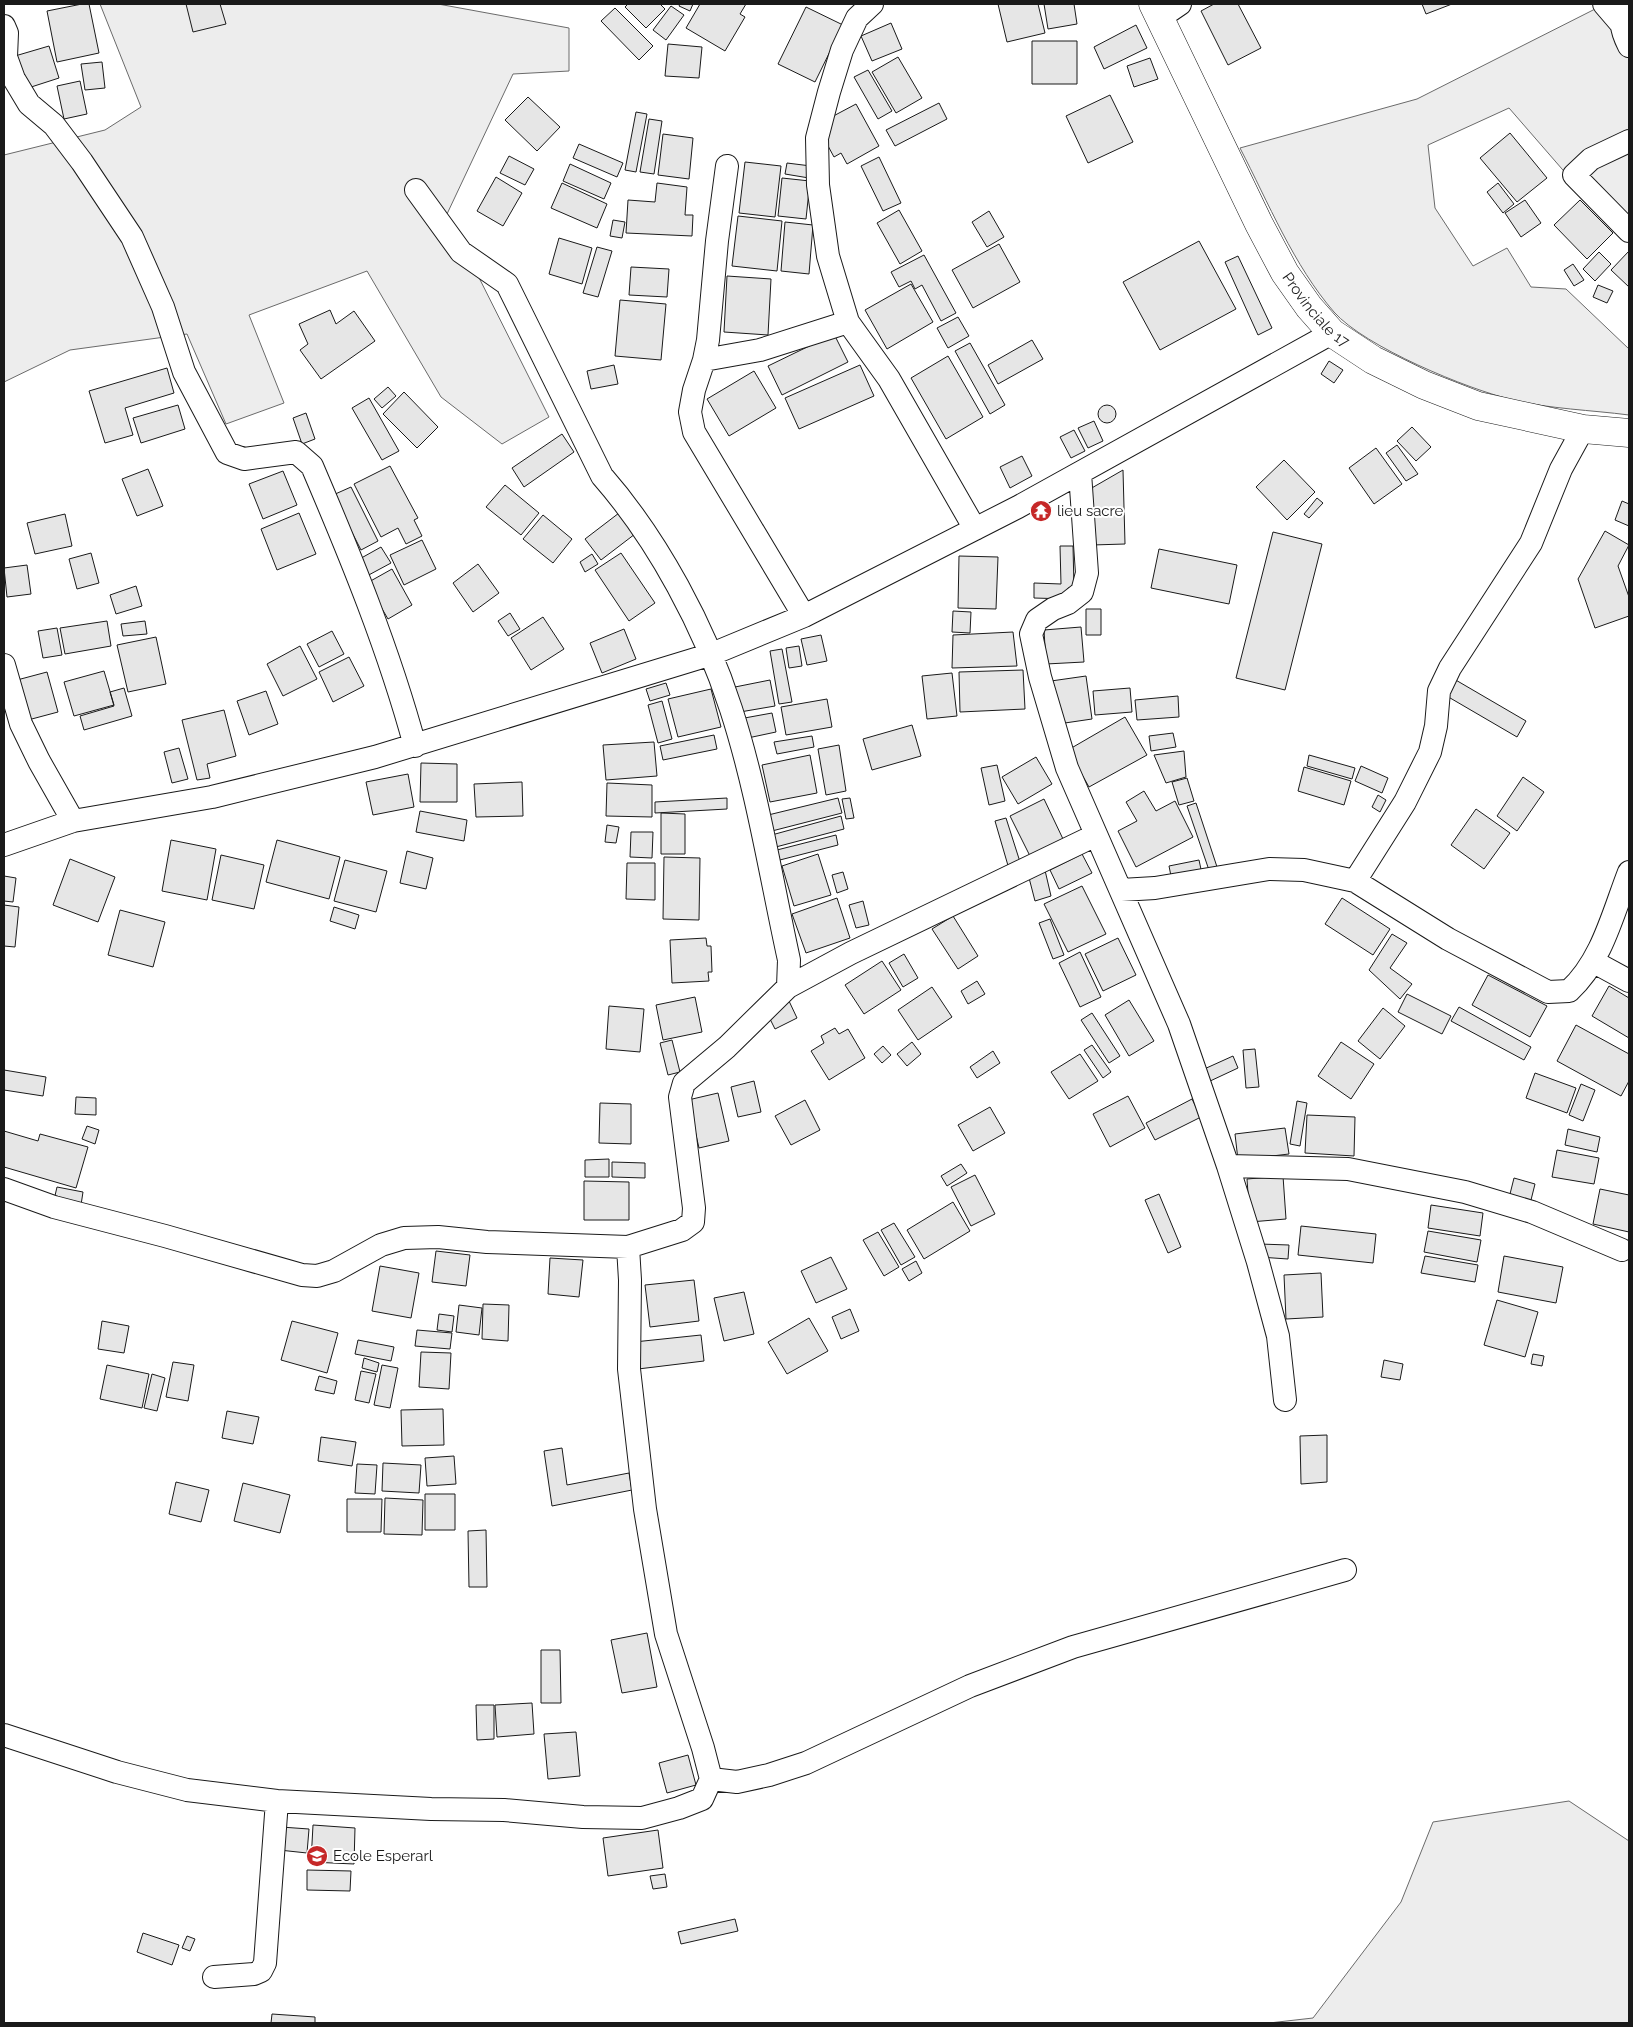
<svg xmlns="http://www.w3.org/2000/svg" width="1633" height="2027" viewBox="0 0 1633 2027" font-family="Raleway,sans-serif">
<rect width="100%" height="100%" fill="#fff"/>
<path fill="#ededed" stroke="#6a6a6a" d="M100,4H438L569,28V71L513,74L447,214L549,417L502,444L441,397L367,271L249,315L284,403L226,424L187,334L70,350L4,382V155L105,130L141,107Z
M1605,4L1629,35V239L1582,192L1509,108L1428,145L1435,208L1473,266L1507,248L1531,287L1566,289L1629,349V415C1591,410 1550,409 1513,400C1467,389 1365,347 1334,312C1294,266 1268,202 1240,148L1417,99Z
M1569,1801L1629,1841V2023H1269L1313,2018L1401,1902L1433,1822Z"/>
<path fill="#e6e6e6" stroke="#1a1a1a" d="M82,4H89L99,53L57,62L47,11Z
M186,4H220L226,24L193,32Z
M628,4H660L665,9L646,28L625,7Z
M680,4H693L690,11L679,6Z
M700,4H746L740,14L745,17L725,51L686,28Z
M998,4H1038L1045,33L1007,42Z
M1044,4H1074L1077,24L1048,29Z
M1214,4H1238L1261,48L1228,65L1201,11Z
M1422,4H1452L1426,14Z
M671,6L684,15L666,40L653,30Z
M806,7L843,25L815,82L778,64Z
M615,8L653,46L639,60L601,21Z
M891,23L902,49L872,61L861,36Z
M1136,25L1147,48L1104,69L1094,47Z
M1032,41H1077V84H1032Z
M668,44L702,47L699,78L665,76Z
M49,46L59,78L25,89L15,56Z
M898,57L922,98L896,113L872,72Z
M1150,58L1158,79L1134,87L1127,66Z
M102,62L105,88L85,90L81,64Z
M868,70L892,111L878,119L854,77Z
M80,81L87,114L64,119L57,86Z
M1110,95L1133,142L1088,163L1066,116Z
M528,97L560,127L537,151L505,120Z
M939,103L947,119L895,146L886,130Z
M856,104L879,146L847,164L841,153L834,157L821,133L824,121Z
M636,112L647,114L636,172L625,170Z
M649,119L662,121L654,174L640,172Z
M1510,133L1547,178L1517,202L1480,158Z
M663,134L693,138L689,179L658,175Z
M579,144L623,163L617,177L573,158Z
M509,156L534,169L525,185L500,173Z
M879,157L901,203L883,211L861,166Z
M745,162L781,166L775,217L739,213Z
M787,163L811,166L809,178L785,174Z
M570,164L611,183L604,199L563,181Z
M496,177L522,193L503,226L477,211Z
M782,178L810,181L806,219L778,216Z
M562,183L607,204L597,228L551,208Z
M657,183L687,187L685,215H693L692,236L626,233L628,200L655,202Z
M1498,183L1514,204L1503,213L1487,192Z
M1525,200L1541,223L1521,237L1505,213Z
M1580,200L1613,233L1587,259L1554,225Z
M899,210L922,251L900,264L877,223Z
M989,211L1004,237L987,247L972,222Z
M738,216L782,221L777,271L732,266Z
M613,220L625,222L622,238L610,236Z
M785,222L813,225L809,274L781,271Z
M559,238L592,248L582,284L549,274Z
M1199,241L1236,309L1160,350L1123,282Z
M999,244L1020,282L973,308L952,270Z
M597,247L612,251L598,297L583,293Z
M1629,251V287L1611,270Z
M1599,252L1611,264L1595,281L1583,269Z
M924,255L956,313L941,321L922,285L915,289L911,281L899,287L891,272Z
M1238,256L1272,328L1258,335L1225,262Z
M1573,264L1584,280L1574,286L1564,270Z
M631,267L669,269L667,297L629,295Z
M727,276L771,279L768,335L724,332Z
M911,284L933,322L887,349L865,310Z
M1598,285L1613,291L1607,303L1593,297Z
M620,300L666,304L661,360L615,356Z
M330,310L336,324L354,311L375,341L321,379L300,350L308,344L299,324Z
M958,317L969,336L948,348L937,328Z
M834,334L848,362L782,395L768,366Z
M1032,340L1043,359L998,384L988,365Z
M970,343L1005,405L990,414L955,351Z
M948,356L983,417L946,439L911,378Z
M1329,361L1343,370L1334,383L1321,374Z
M614,365L618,384L591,389L587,371Z
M860,365L874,396L799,429L785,398Z
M167,368L174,393L125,408L133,435L105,443L89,391Z
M754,371L776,408L729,436L707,399Z
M388,387L396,396L382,408L374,399Z
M404,392L438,427L417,448L383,414Z
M369,398L399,451L382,460L352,408Z
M178,405L185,429L141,443L133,418Z
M1098 414a9 9 0 1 1 18 0a9 9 0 1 1-18 0Z
M306,413L315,439L302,444L293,418Z
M1094,421L1103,441L1088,448L1078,428Z
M1412,427L1431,447L1416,461L1397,441Z
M1074,430L1085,451L1071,458L1060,437Z
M562,434L574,452L524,487L512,468Z
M1397,445L1418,474L1406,481L1386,453Z
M1376,448L1402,484L1374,504L1349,468Z
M1022,456L1032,476L1010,488L1000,467Z
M1284,460L1315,492L1287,520L1256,487Z
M390,466L418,518L414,520L422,536L406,544L398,528L381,537L354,484Z
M148,469L163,506L137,516L122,479Z
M1123,470L1125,544L1092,545L1090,489Z
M283,471L297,505L263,519L249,484Z
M505,485L539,513L521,535L486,507Z
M351,487L378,541L361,550L333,495Z
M1317,498L1323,503L1309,518L1304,514Z
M1622,501L1629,504V526L1615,520Z
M299,513L316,554L277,570L261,529Z
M619,513L635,534L601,560L585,539Z
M65,514L72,546L35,554L27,523Z
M543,515L572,539L553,563L523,539Z
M1605,531L1629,545L1618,566L1629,597V616L1595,628L1578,579Z
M1273,532L1322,544L1285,690L1236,678Z
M422,540L436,569L404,585L390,555Z
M1060,546H1073L1074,588H1068V599L1034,598V583L1061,584Z
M381,547L391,563L365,577L356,561Z
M1159,549L1237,565L1229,604L1151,588Z
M91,553L99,583L77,589L69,559Z
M621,553L655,603L629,621L595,570Z
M592,554L598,564L585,572L580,562Z
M959,556L998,557L996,609L958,608Z
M478,564L499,593L473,612L453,583Z
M27,565L31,594L7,597L4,568Z
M392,569L412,605L388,619L367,583Z
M136,586L142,606L116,614L110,595Z
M1086,609H1101V635H1086Z
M953,611L971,612L970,633L952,632Z
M510,613L520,629L508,636L498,621Z
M543,617L564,649L531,670L511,638Z
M107,621L111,646L65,654L60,628Z
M145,621L147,634L123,636L121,624Z
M1081,627L1084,662L1046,664L1044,630Z
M57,628L62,655L43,658L38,631Z
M624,629L636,659L602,673L590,643Z
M332,631L344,654L319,667L307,644Z
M1013,632L1017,666L952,668L953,635Z
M821,635L827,661L807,665L801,639Z
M156,637L166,684L128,692L117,645Z
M300,646L317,679L283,696L267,664Z
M799,646L802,666L789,668L786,648Z
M782,649L792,702L779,704L770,651Z
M349,657L364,686L333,702L319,672Z
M1023,670L1025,709L960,712L959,672Z
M104,671L114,705L74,716L64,682Z
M47,672L58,712L28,720L17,680Z
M952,673L957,716L927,719L922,676Z
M1086,676L1092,719L1058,724L1051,681Z
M1454,679L1526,721L1517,737L1445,695Z
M770,680L775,706L740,712L735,687Z
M666,683L670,695L650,701L646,689Z
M124,688L132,716L84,730L80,716L114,706L110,692Z
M1130,688L1132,712L1095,715L1093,691Z
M711,689L721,727L678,737L668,699Z
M266,691L278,724L249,735L237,701Z
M1178,696L1179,717L1137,720L1135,700Z
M827,699L832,727L786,735L781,707Z
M662,701L672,739L658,743L648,705Z
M224,710L236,756L207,764L210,778L197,780L182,720Z
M772,713L776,732L743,739L739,719Z
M1125,717L1147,755L1089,787L1068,750Z
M912,725L921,756L872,770L863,739Z
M1173,733L1176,747L1151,751L1149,736Z
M714,735L717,749L663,760L660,746Z
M812,736L814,747L777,754L774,742Z
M654,742L657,776L606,780L603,745Z
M839,745L846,791L826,795L818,749Z
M179,748L188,779L172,783L164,752Z
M1184,751L1186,777L1166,783L1154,755Z
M810,755L817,793L770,802L762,765Z
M1309,755L1355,768L1352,779L1307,766Z
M1036,757L1052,784L1018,804L1002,777Z
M421,763L457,764V802H420Z
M997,765L1005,801L989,805L981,768Z
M1361,766L1388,778L1382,793L1355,781Z
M1304,767L1351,781L1344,805L1298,791Z
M408,774L414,807L373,815L366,782Z
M1523,777L1544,792L1517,831L1497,816Z
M1187,778L1194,801L1179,805L1172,782Z
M522,782L523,816L476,817L474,784Z
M607,783L652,785V817L606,816Z
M1144,791L1156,811L1175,801L1193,837L1136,867L1118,831L1137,821L1126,802Z
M1378,795L1386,800L1380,812L1372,807Z
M727,798V809L655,813V802Z
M838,798L842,813L768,832L764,816Z
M850,798L854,818L846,819L842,799Z
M1044,799L1063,839L1030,856L1010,816Z
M1196,803L1219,873L1211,876L1187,806Z
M1476,809L1510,833L1484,869L1451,845Z
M420,811L467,820L464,841L416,832Z
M661,813L685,814V854H661Z
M841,816L844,829L772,848L768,836Z
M1006,818L1021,865L1009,869L995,821Z
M607,825L619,827L616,843L605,842Z
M631,832H653L652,858L630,857Z
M836,835L838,845L776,861L773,851Z
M171,840L216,849L207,900L162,891Z
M277,840L340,857L329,899L266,882Z
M407,851L433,858L426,889L400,883Z
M818,854L831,895L794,906L782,866Z
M1082,854L1092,873L1059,889L1050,870Z
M221,855L264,865L254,909L212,900Z
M664,857L700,858L699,920L663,919Z
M70,859L115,877L98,922L53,905Z
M345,860L387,871L376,912L334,901Z
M1199,860L1202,874L1172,881L1169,866Z
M627,863H655V900L626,899Z
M1044,866L1051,896L1035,901L1027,870Z
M843,872L848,889L837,893L832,875Z
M4,876L16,878L13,902L4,901Z
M1082,886L1106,934L1068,952L1044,904Z
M837,898L850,938L806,953L792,914Z
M1342,898L1390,929L1373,955L1325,924Z
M863,901L869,925L856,928L849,905Z
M4,905L19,907L15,947L4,946Z
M334,907L359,915L355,929L330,921Z
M120,910L165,922L153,967L108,955Z
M953,916L978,956L958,969L932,929Z
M1050,919L1064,955L1053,959L1039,923Z
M1392,934L1407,943L1390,968L1412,984L1400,999L1369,970Z
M706,938L707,946H711L712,972H708L709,981L672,983L670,940Z
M1118,938L1136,975L1103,991L1085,954Z
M1080,952L1101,997L1080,1007L1059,963Z
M904,954L918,978L903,987L889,963Z
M882,961L901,990L864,1014L845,985Z
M1488,975L1547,1006L1530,1037L1472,1005Z
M977,981L985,994L968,1004L961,991Z
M1609,986L1629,998V1038L1592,1016Z
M932,987L952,1017L918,1040L898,1010Z
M1407,994L1451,1016L1442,1034L1398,1012Z
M695,997L702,1032L663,1040L656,1005Z
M1129,1000L1154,1041L1129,1056L1105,1015Z
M789,1001L797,1018L775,1029L767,1013Z
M609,1006L644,1009L640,1052L606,1049Z
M1459,1007L1531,1047L1524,1060L1451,1021Z
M1383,1008L1405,1026L1380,1059L1358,1041Z
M1092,1013L1120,1056L1109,1063L1081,1020Z
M1576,1025L1629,1054V1081L1621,1096L1557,1061Z
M835,1028L839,1034L848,1029L865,1058L829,1080L811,1051L824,1043L821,1036Z
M672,1040L680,1072L668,1075L660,1043Z
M912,1042L921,1054L907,1066L897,1054Z
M1341,1042L1374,1064L1351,1099L1318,1076Z
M1092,1045L1111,1072L1103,1078L1084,1050Z
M883,1046L891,1055L882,1063L874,1054Z
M1255,1049L1259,1087L1246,1088L1243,1050Z
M993,1051L1000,1063L977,1078L970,1067Z
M1080,1054L1098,1081L1069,1099L1051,1072Z
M1233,1056L1238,1068L1208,1082L1202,1070Z
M4,1070L46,1077L43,1096L4,1090Z
M1535,1073L1576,1088L1567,1113L1526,1098Z
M754,1081L761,1112L738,1117L731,1087Z
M1581,1084L1595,1090L1583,1121L1569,1115Z
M718,1093L729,1141L699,1148L688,1100Z
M1128,1096L1145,1128L1110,1147L1093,1114Z
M76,1097L96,1098V1115L75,1114Z
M1192,1099L1201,1117L1155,1140L1146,1123Z
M805,1100L820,1130L791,1145L775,1116Z
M1297,1101L1307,1103L1300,1146L1290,1144Z
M600,1103L631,1104V1144L599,1143Z
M990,1107L1005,1133L973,1151L958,1125Z
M1307,1115L1355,1117L1354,1156L1305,1153Z
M87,1126L99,1130L95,1144L82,1139Z
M1285,1128L1289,1154L1238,1160L1235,1134Z
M1568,1129L1600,1137L1597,1152L1565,1145Z
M4,1131L38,1141L40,1134L88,1147L76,1188L4,1167Z
M1557,1150L1599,1158L1594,1184L1552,1177Z
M609,1159V1177H585V1160Z
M612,1162L645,1163V1178L612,1177Z
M961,1164L967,1173L947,1186L941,1176Z
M975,1175L995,1214L971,1226L951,1187Z
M1283,1176L1286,1219L1250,1222L1247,1179Z
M1514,1178L1535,1184L1530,1204L1509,1198Z
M584,1181L629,1182V1220H584Z
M57,1187L83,1192L81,1205L54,1200Z
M1600,1189L1629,1195V1232L1593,1224Z
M1159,1194L1181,1247L1168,1253L1145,1200Z
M953,1202L970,1231L924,1259L907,1230Z
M1431,1205L1483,1213L1480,1236L1428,1228Z
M894,1223L915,1257L901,1265L881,1230Z
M1301,1226L1376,1234L1373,1263L1298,1255Z
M1428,1231L1481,1240L1477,1262L1424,1252Z
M878,1232L899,1267L884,1276L863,1240Z
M1259,1244L1289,1245L1288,1259L1259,1257Z
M436,1251L470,1255L466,1286L432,1282Z
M1425,1256L1478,1265L1475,1282L1421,1273Z
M1504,1256L1563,1267L1556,1303L1498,1292Z
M831,1257L847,1289L816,1303L801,1271Z
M550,1258L583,1260L579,1297L548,1294Z
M916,1261L922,1273L909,1281L902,1269Z
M380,1266L419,1273L411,1318L372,1311Z
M1321,1273L1323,1317L1286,1319L1284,1275Z
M694,1280L699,1321L650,1327L645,1285Z
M744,1292L754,1334L724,1341L714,1298Z
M1497,1300L1538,1312L1525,1357L1484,1345Z
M483,1304L509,1305L508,1341L482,1339Z
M459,1305L482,1308L479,1335L456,1332Z
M850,1309L859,1331L841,1339L832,1317Z
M439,1314L454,1316L452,1332L437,1330Z
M809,1318L828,1351L787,1374L768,1342Z
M102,1321L129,1326L124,1353L98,1349Z
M292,1321L338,1333L327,1373L281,1360Z
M417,1330L452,1333L450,1349L415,1346Z
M701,1335L704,1361L638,1369L634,1342Z
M358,1340L394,1347L391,1361L355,1354Z
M421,1352L451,1353L449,1389L419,1387Z
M1533,1354L1544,1356L1542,1366L1531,1364Z
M364,1358L379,1363L377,1372L362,1368Z
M1384,1360L1403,1364L1400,1380L1381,1377Z
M173,1362L194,1365L188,1401L166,1397Z
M107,1365L149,1374L142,1408L100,1399Z
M382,1365L398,1368L390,1408L374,1405Z
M361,1371L376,1374L369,1403L355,1400Z
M152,1374L165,1378L157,1411L144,1408Z
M319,1376L337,1381L334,1394L315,1390Z
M443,1409L444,1445L402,1446L401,1410Z
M227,1411L259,1417L253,1444L222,1438Z
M1327,1435V1482L1301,1484L1300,1436Z
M321,1437L356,1442L352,1466L318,1461Z
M562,1448L567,1485L629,1473L632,1490L552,1506L544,1451Z
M454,1456L456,1484L427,1486L425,1458Z
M383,1463L421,1465L419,1493L382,1491Z
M357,1464L377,1465L375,1494L355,1493Z
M176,1482L209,1490L201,1522L169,1514Z
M243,1483L290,1495L280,1533L234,1521Z
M425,1494H455V1530H425Z
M385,1498L423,1500L422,1535L384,1534Z
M347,1499H382L381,1532H347Z
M486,1530L487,1587H469L468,1531Z
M647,1633L657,1687L622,1693L611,1640Z
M541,1650H560L561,1703H541Z
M532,1703L534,1734L497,1737L495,1705Z
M476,1705H494V1739L477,1740Z
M576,1732L580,1776L548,1779L544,1734Z
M688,1755L696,1785L667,1793L659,1763Z
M313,1825L355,1828L354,1864L311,1862Z
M281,1827L309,1829L307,1853L279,1850Z
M658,1830L663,1868L608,1876L603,1838Z
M307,1870L351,1871L350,1891L307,1890Z
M665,1874L667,1887L653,1889L650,1876Z
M735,1919L738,1931L681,1944L678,1932Z
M143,1933L179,1945L172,1965L137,1952Z
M187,1936L195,1939L190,1951L182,1948Z
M272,2014L315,2017V2023H271Z"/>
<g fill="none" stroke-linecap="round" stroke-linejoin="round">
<g stroke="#1a1a1a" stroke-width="24">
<path id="minor" d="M872,4L857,18L842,50L829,92L817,138L818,185L828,256L848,322L889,379L975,529
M1604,4L1622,25
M1627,4C1620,23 1620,28 1629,46
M1161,17L1180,4
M4,26L7,33L6,57L14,79L29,104L54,125L82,162L132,237L163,307L184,372L227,453L244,459L296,452L312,466C351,557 389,650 415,746
M1629,141L1591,159L1574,175L1629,231
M727,166L717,241L708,340L704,360L760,350L848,322
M704,360L694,390L690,412L694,432L804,616
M1080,473L1087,573L1082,592L1068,603L1053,609L1037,620L1031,634L1040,677L1067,768L1179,1024L1228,1166L1258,1262L1278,1336L1285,1400
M4,665L21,724L39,761L73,821
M4,845L73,821L212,797L375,757L712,654L804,616L1018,507L1332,333
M1355,881L1448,939L1548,992L1569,991C1602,961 1613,913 1629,872
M1121,890L1155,888L1269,869L1304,870L1355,881L1405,802L1430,752L1436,726L1439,691L1450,668L1531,543L1561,469L1583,429
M1594,962L1629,981
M788,987L851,953L1096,835
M1228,1166L1348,1169L1465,1192L1532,1212L1622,1250
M4,1189L54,1207L165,1236L302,1275L317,1276L334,1271L381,1245L404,1238L438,1237L487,1242L628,1247L682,1230L693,1222L694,1208L680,1097L684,1083L727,1047L788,987L789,960C771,878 757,789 731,709C705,628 658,540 602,476L507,284L461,252L416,190
M4,1735L117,1772L187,1790L277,1801L431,1809L504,1810L583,1817L642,1818L679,1808L702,1799L711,1779L703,1748L666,1634L645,1509L629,1369L630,1280L628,1247
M711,1779L737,1782L769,1775L806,1763L970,1686L1073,1647L1345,1570
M214,1977L254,1974L261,1971L265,1963L277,1801"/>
</g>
<g stroke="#1a1a1a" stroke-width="29">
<g id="major">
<path id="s1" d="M1153,4L1259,224L1285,273L1309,307L1332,333L1373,360L1424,385L1478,406L1583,429L1629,433"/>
</g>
</g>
<use href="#minor" stroke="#fff" stroke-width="22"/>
<use href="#major" stroke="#fff" stroke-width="28"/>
</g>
<defs>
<g id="temple-disc" transform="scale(1.125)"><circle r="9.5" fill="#c62828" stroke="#fff"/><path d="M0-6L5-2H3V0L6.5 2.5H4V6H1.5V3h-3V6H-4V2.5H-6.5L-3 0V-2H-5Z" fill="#fff"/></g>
<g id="school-disc" transform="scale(1.125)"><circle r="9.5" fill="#c62828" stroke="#fff"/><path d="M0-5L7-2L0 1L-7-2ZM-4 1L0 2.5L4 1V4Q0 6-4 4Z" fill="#fff"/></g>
</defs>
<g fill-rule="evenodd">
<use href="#temple-disc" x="1041" y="511"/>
<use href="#school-disc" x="317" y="1856"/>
</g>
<g text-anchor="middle" stroke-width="4" stroke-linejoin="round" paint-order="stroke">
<g font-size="15" fill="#1a1a1a" stroke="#fff">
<text dy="5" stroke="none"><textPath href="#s1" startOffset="348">Provinciale 17</textPath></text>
</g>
<g font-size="15" fill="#1a1a1a" stroke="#fff" text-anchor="start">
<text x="1057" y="516">lieu sacre</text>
<text x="333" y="1861">Ecole Esperarl</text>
</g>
</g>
<rect width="1633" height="2027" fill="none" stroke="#1a1a1a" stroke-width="10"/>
</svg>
